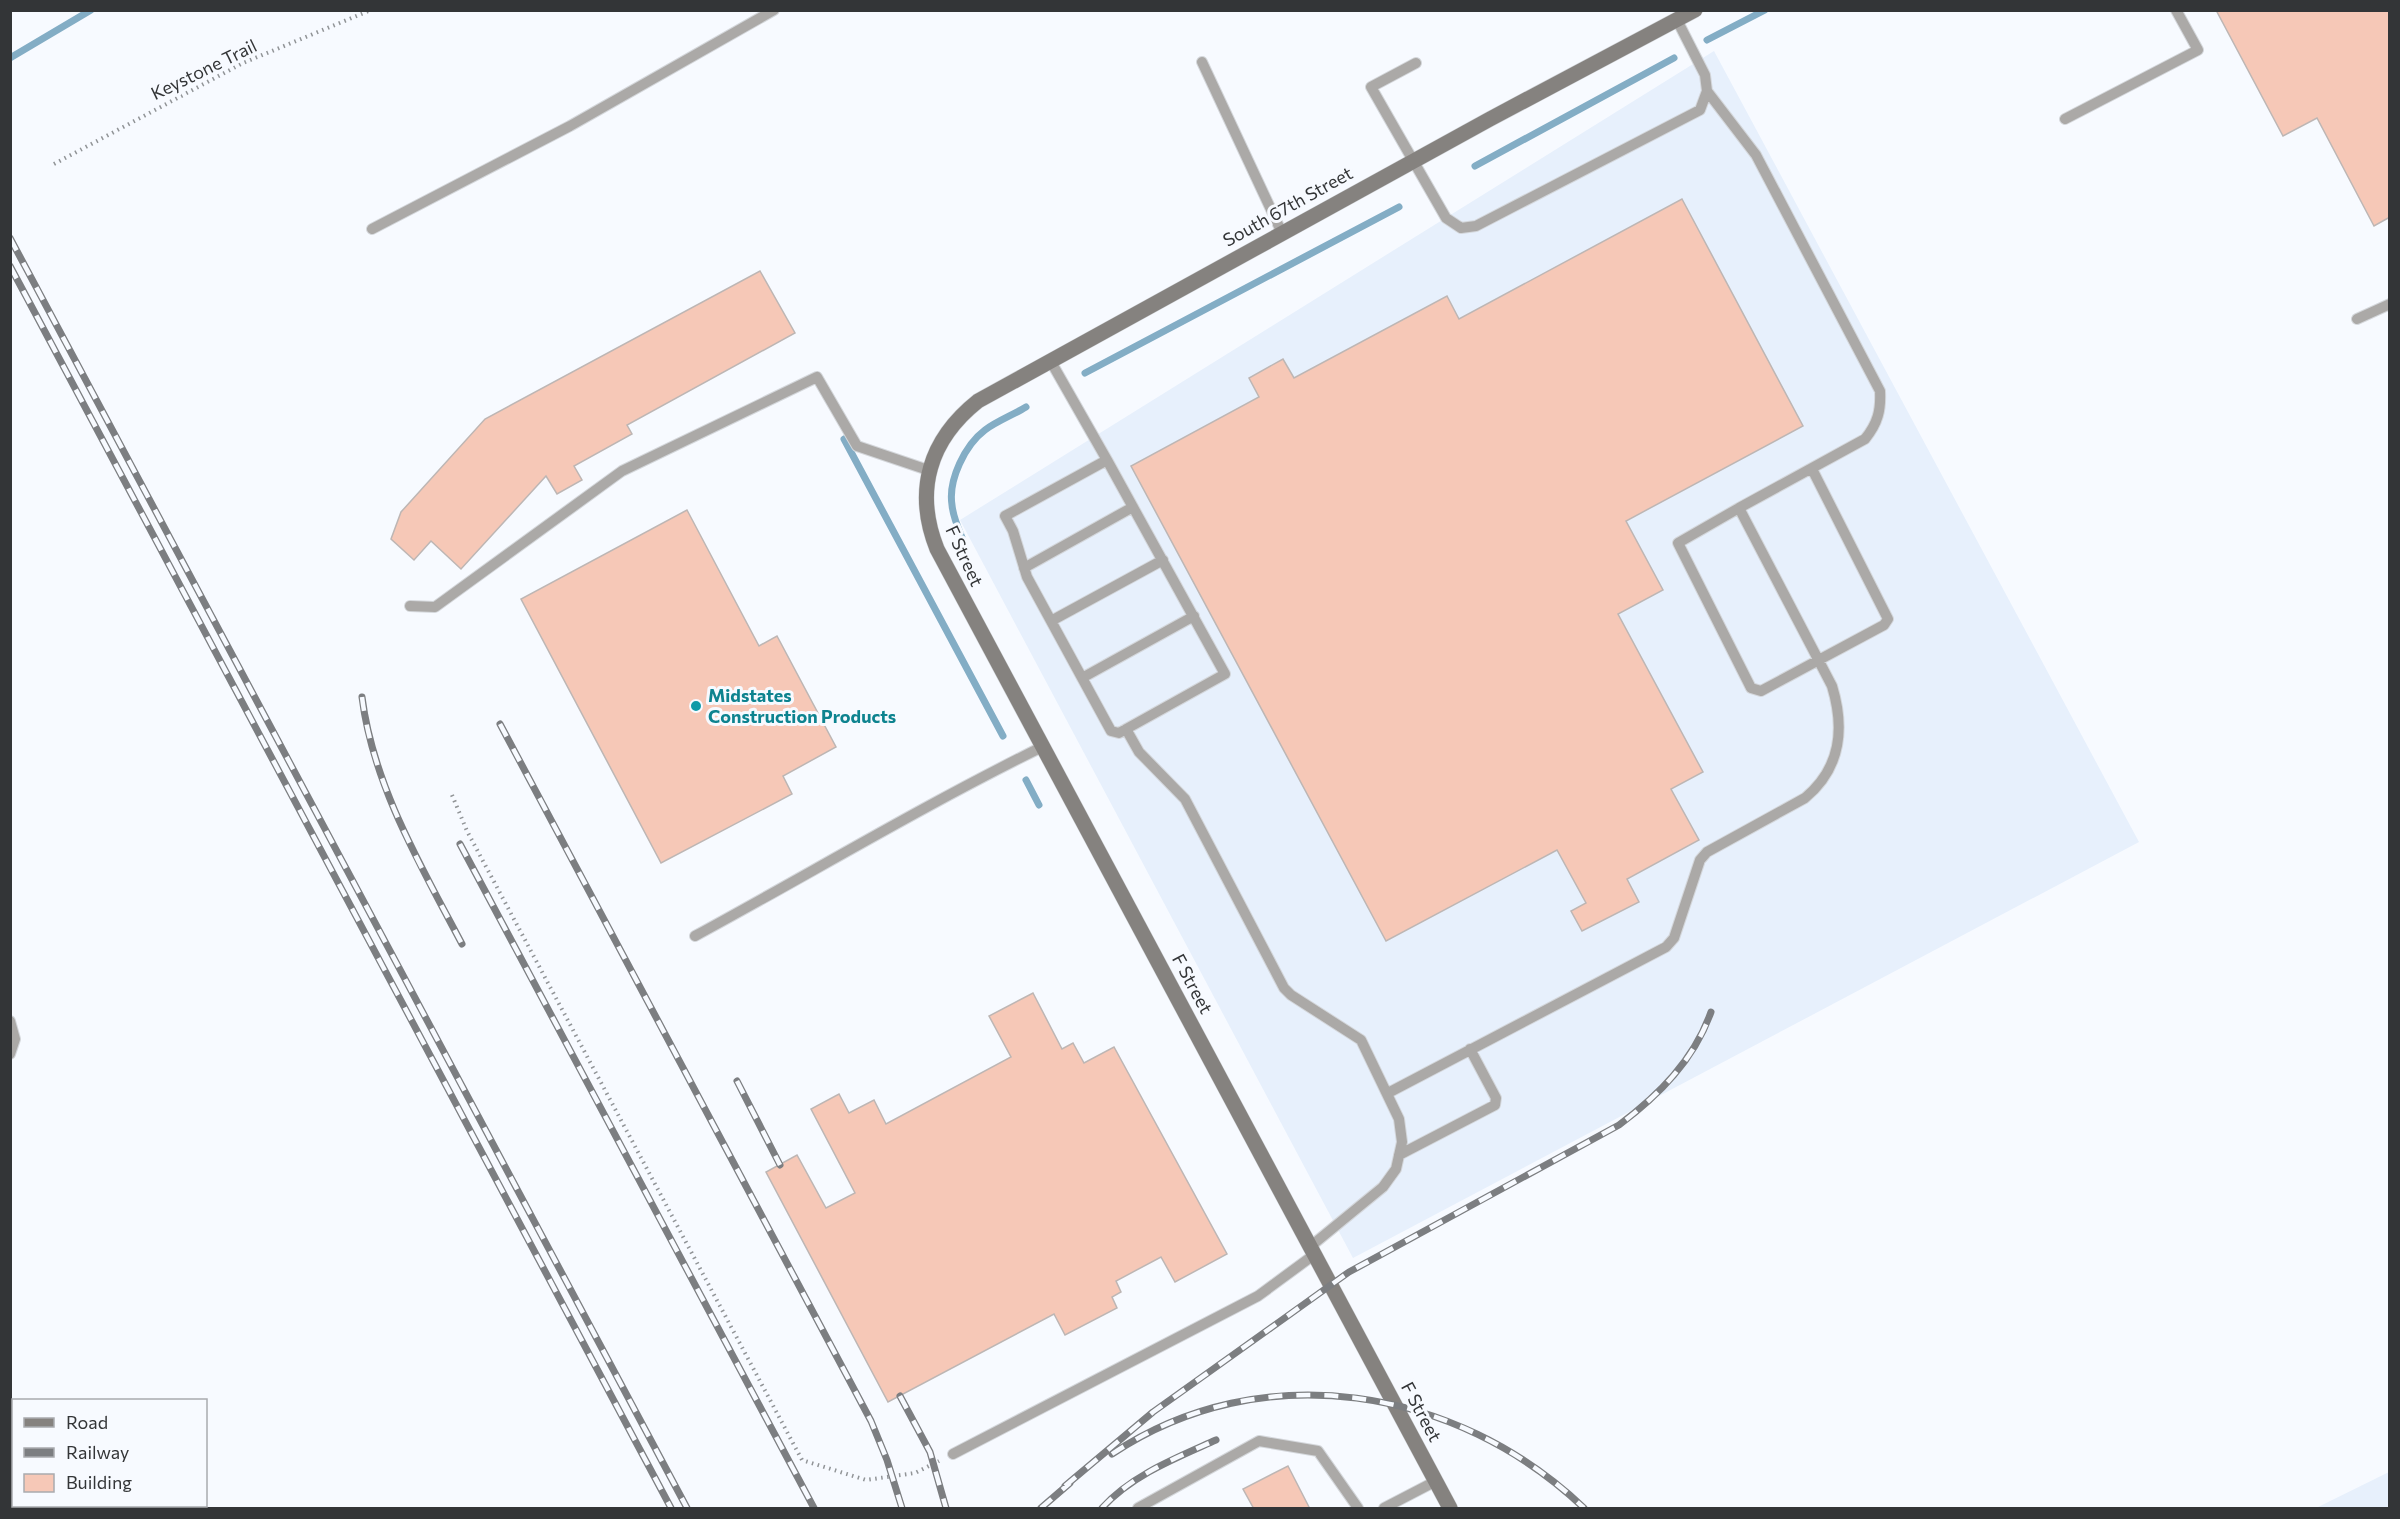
<svg xmlns="http://www.w3.org/2000/svg" width="2400" height="1519" viewBox="0 0 2400 1519" font-family="Commissioner,sans-serif">
<rect width="100%" height="100%" fill="#f7faff"/>
<path fill="#e7f0fc" d="M1714,51L2139,842L1353,1258L960,520Z
M2389,1472V1508H2316Z"/>
<g fill="none" stroke-linecap="round" stroke-linejoin="round">
<path stroke="#83adc5" stroke-width="7" d="M1707,40L1765,10
M10,58L91,10
M1475,166L1674,58
M1085,373L1399,207
M844,439L1003,736
M963,540C958,528 953,517 952,505C948,480 965,445 985,430C997,421 1013,415 1026,407
M1026,780L1039,805"/>
</g>
<path fill="#f6c8b7" stroke="#bdb6b4" stroke-width="1.5" d="M2216,10H2390V217L2374,226L2317,118L2283,136Z
M1682,199L1803,426L1626,521L1663,590L1618,614L1703,772L1671,789L1699,840L1627,879L1639,902L1582,931L1571,911L1586,903L1557,850L1386,941L1131,466L1259,397L1249,378L1283,359L1294,378L1447,296L1459,319Z
M760,271L795,333L627,425L632,434L574,466L582,480L557,494L546,476L461,569L431,541L414,560L391,539L401,512L485,419Z
M687,510L759,646L777,636L836,747L783,776L792,794L661,863L521,599Z
M1033,993L1062,1049L1073,1043L1084,1063L1114,1047L1227,1254L1175,1282L1161,1257L1116,1281L1121,1292L1112,1297L1117,1308L1065,1335L1054,1314L888,1402L766,1172L797,1155L826,1208L855,1193L811,1109L839,1094L849,1113L874,1100L886,1124L1011,1057L989,1016Z
M1288,1466L1310,1509H1254L1243,1489Z"/>
<g fill="none" stroke-linecap="round" stroke-linejoin="round">
<g stroke="#d4d7db" stroke-width="12">
<path id="lane" d="M1202,62L1282,233
M1416,63L1371,87L1446,218L1461,228L1476,226L1700,110L1707,91L1705,75L1677,20
M2065,119L2198,50L2176,10
M372,229L570,126L774,10
M2357,319L2390,304
M1050,360L1107,460L1005,516L1013,531L1027,577L1111,731L1119,733L1225,674L1107,460
M1739,508L1678,543L1751,688L1761,691L1884,625L1888,619L1812,469
M1024,568L1133,507
M410,606L435,607L622,471L817,377L857,446L928,470
M1051,621L1163,560
M1082,678L1194,616
M1126,729L1139,752L1185,799L1284,988L1291,995L1361,1040L1399,1119L1402,1142L1396,1169L1383,1187L1311,1246
M695,936C811,873 924,805 1042,747
M10,1021L15,1039L10,1054
M1388,1093L1666,947L1674,938L1700,860L1707,852L1805,798C1841,768 1845,729 1832,686L1739,508L1865,439C1878,423 1881,410 1880,391L1756,155L1707,91
M1399,1155L1495,1105L1496,1098L1470,1049
M953,1454L1258,1296L1315,1254
M1138,1508L1259,1441L1318,1451L1358,1508
M1384,1508L1436,1481"/>
</g>
<g stroke="#d4d7db" stroke-width="16">
<path id="street" d="M10,1495L14,1500"/>
</g>
<g stroke="#d4d7db" stroke-width="16">
<path id="secondary" d="M1450,1508L937,549C914,491 929,440 978,401L1490,119L1695,10"/>
</g>
<path stroke="#919497" stroke-width="4" stroke-dasharray="1.5 4.5" stroke-linecap="butt" d="M54,164L243,63L371,10
M452,795L467,831L802,1460L866,1480L915,1473L939,1461"/>
<use href="#lane" stroke="#aba9a7" stroke-width="10"/>
<use href="#street" stroke="#aba9a7" stroke-width="15"/>
<use href="#secondary" stroke="#85827f" stroke-width="15"/>
<g stroke="#7c7e81" stroke-width="7">
<path id="rail" d="M10,238L687,1508
M10,266L671,1508
M362,697C373,785 421,866 462,944
M500,724L871,1421L887,1460L902,1508
M460,844L814,1508
M737,1081L780,1165
M900,1396L930,1452L946,1508
M1112,1454C1262,1354 1457,1387 1584,1508
M1065,1486L1153,1412L1349,1272L1619,1125C1659,1095 1694,1060 1711,1012
M1041,1508L1070,1483
M1102,1508C1132,1475 1176,1458 1216,1440"/>
</g>
<use href="#rail" stroke="#f7faff" stroke-width="4.5" stroke-dasharray="14" stroke-linecap="butt"/>
</g>
<circle fill="#0f9aa8" stroke="#f7faff" stroke-width="2" cx="696" cy="706" r="6"/>
<g text-anchor="middle" stroke-width="6" stroke-linejoin="round" paint-order="stroke">
<g font-size="18" fill="#333537" stroke="#f7faff">
<text transform="translate(204 70) rotate(-26)" y="6">Keystone Trail</text>
<text transform="translate(1288 207) rotate(-29)" y="6">South 67th Street</text>
<text transform="translate(964 556) rotate(65)" y="6">F Street</text>
<text transform="translate(1192 984) rotate(62)" y="6">F Street</text>
<text transform="translate(1421 1412) rotate(62)" y="6">F Street</text>
</g>
<g font-size="18" font-weight="bold" fill="#0d838f" stroke="#f7faff" text-anchor="start">
<text x="708" y="702">Midstates<tspan x="708" dy="21">Construction Products</tspan></text>
</g>
</g>
<rect width="2400" height="1519" fill="none" stroke="#333537" stroke-width="24"/>
<rect x="12" y="1399" width="195" height="108" fill="#f7faff" stroke="#a9abaf" stroke-width="1.5"/>
<rect x="24" y="1418" width="30" height="9" fill="#85827f" stroke="#a9abaf" stroke-width="1.5"/>
<text x="66" y="1429" font-size="18" fill="#333537">Road</text>
<rect x="24" y="1448" width="30" height="9" fill="#7c7e81" stroke="#a9abaf" stroke-width="1.5"/>
<text x="66" y="1459" font-size="18" fill="#333537">Railway</text>
<rect x="24" y="1474" width="30" height="18" fill="#f6c8b7" stroke="#a9abaf" stroke-width="1.5"/>
<text x="66" y="1489" font-size="18" fill="#333537">Building</text>
</svg>
